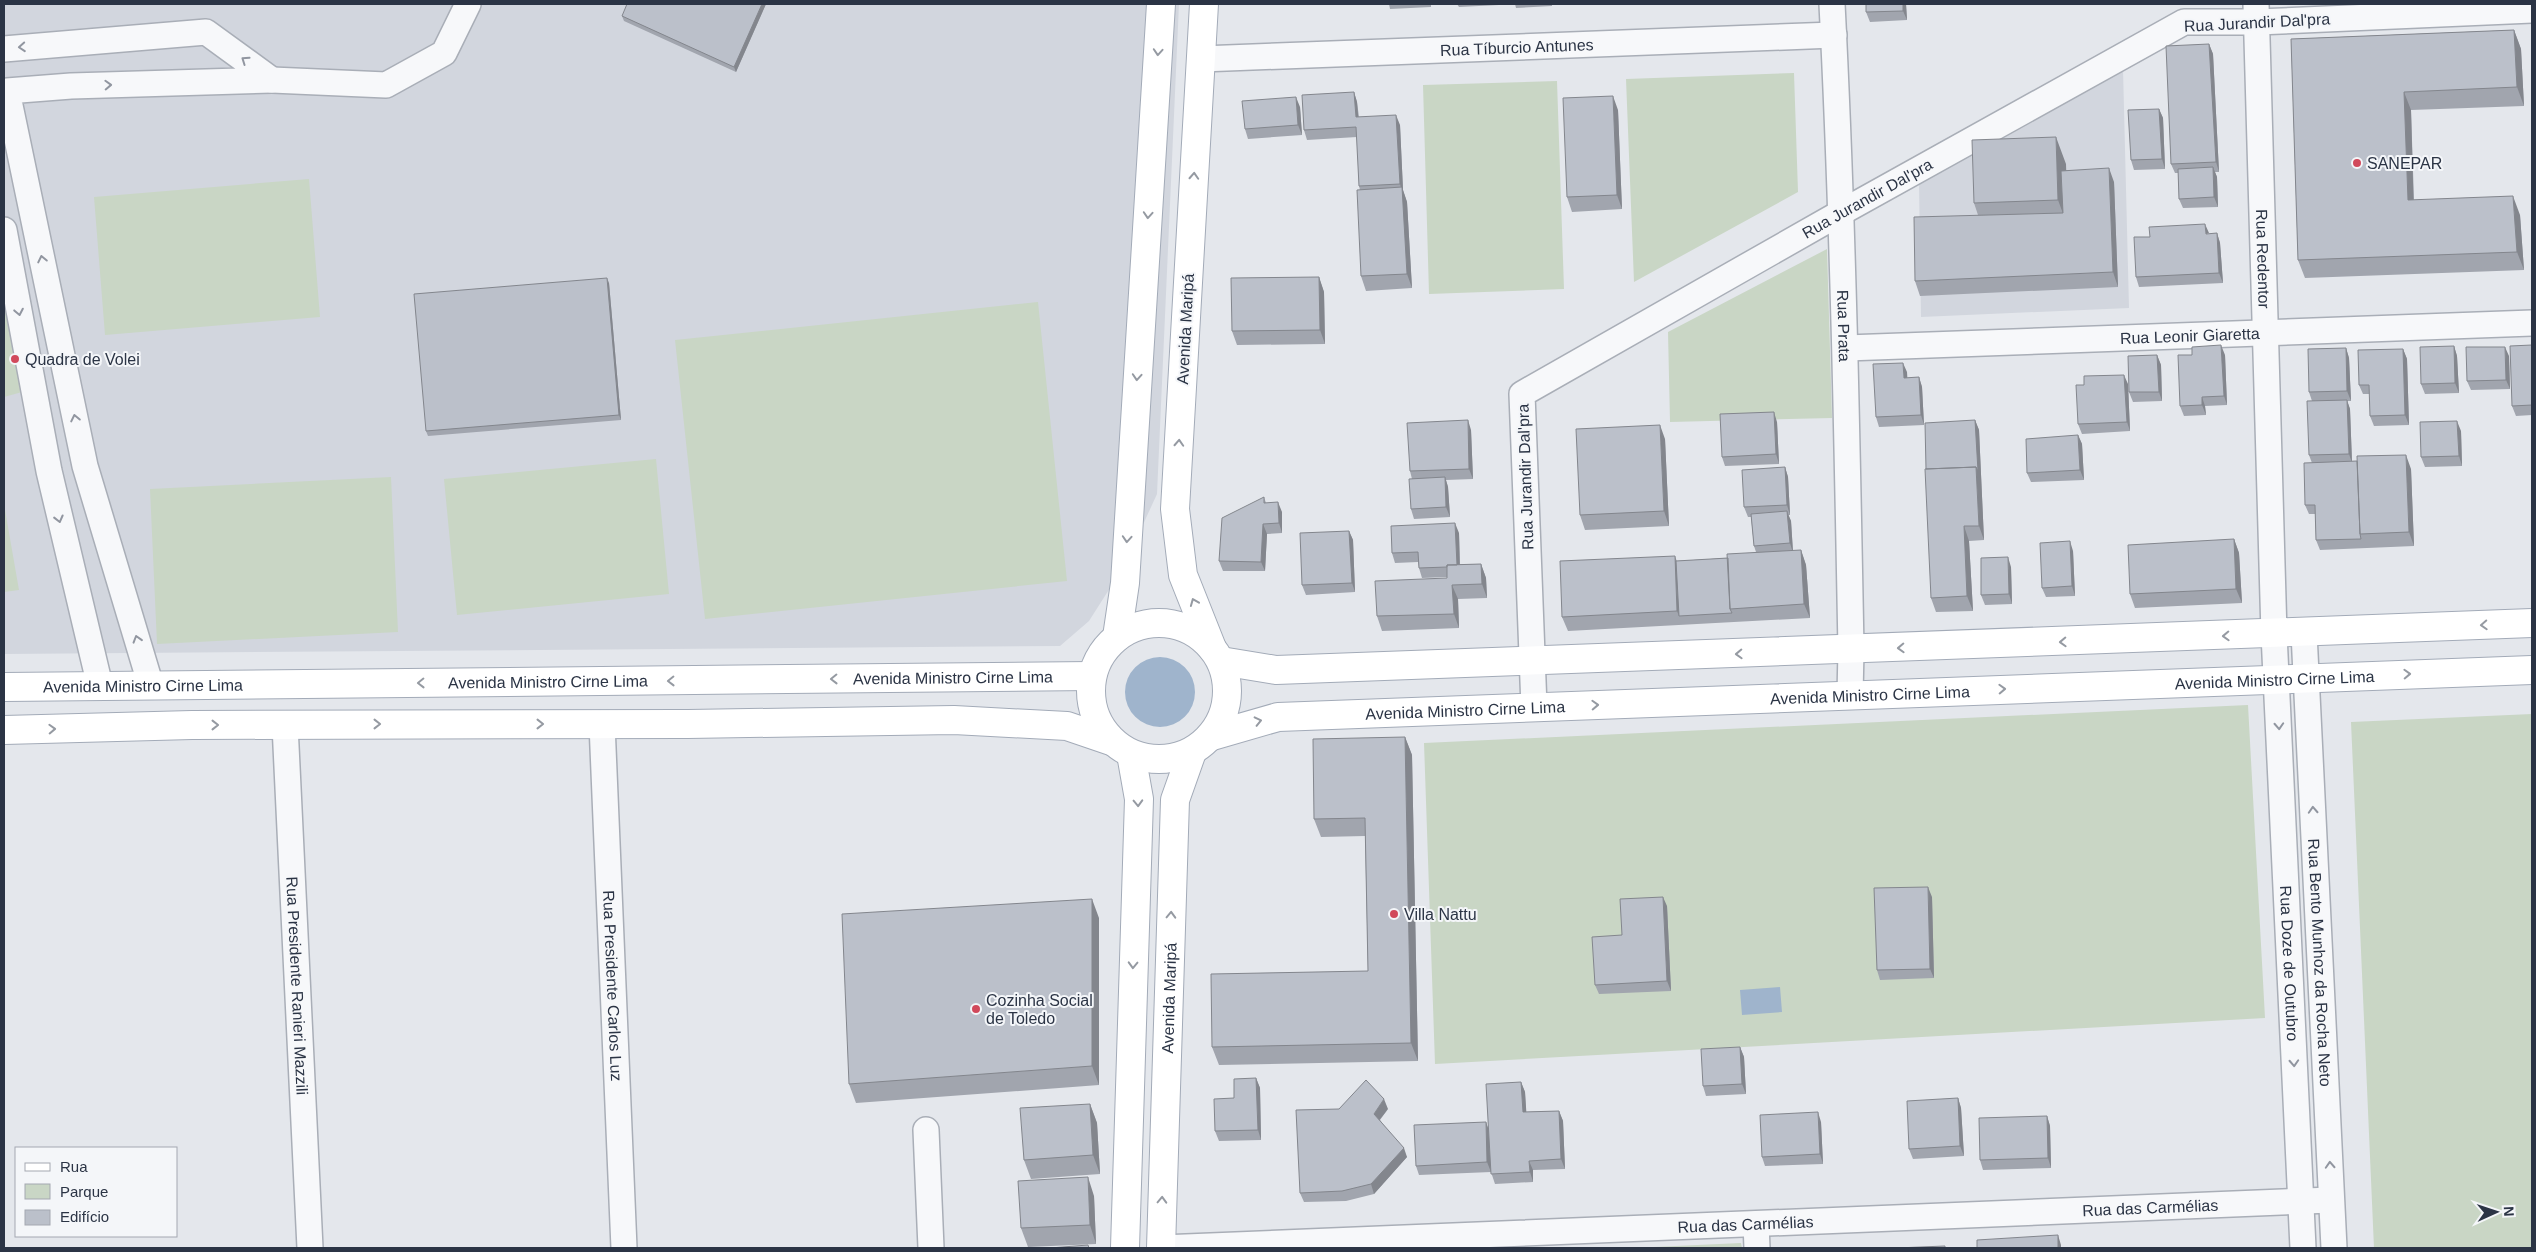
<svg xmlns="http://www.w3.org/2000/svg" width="2536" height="1252" viewBox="0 0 2536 1252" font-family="Helvetica,sans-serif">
<rect width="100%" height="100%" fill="#e4e7ec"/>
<path fill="#d2d6de" d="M4,4H1179L1157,494L1124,566L1089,621L1060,646L4,654Z
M2123,69L2129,308L1921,317L1919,183Z"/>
<path fill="#c9d6c5" d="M1794,73L1798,192L1634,282L1626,79Z
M1557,81L1564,289L1429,294L1423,85Z
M309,179L320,317L105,335L94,197Z
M1827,249L1832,418L1670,422L1668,332Z
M4,270L33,389L4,397Z
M1038,302L1067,581L705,619L675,340Z
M656,459L669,594L457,615L444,479Z
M391,477L398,632L157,644L150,489Z
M4,504L19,590L4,592Z
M2248,705L2265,1018L1435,1064L1424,743Z
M2532,714V1248H2374L2351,722Z
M1741,1243L1742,1248H1632Z"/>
<path fill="#9fb4cc" d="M1125 692a35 35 0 1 1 70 0a35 35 0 1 1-70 0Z
M1780,987L1782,1012L1742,1015L1740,990Z"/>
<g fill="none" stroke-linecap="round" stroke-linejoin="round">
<g stroke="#a9aeb7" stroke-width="28">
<g id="minor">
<path id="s1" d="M1832,4C1843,219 1847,434 1851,650L1850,695"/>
<path id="s2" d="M2256,4L2274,634L2303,1248"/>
<path d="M4,49L206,32L272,80L71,86L7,91L85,466L151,686"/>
<path id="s3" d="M1201,59L1834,35"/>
<path d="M272,80L386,85L444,53L468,4"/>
<path d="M4,230L49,471L100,686"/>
<path id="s4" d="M1846,348L2532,323"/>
<path id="s5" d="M2304,633L2334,1248"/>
<path id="s6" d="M1534,707L1522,394L1842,212L2184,22H2257L2532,10"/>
<path id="s7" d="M602,724L624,1248"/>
<path id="s8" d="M285,725L310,1248"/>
<path d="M926,1130L931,1248"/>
<path d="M1756,1224L1757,1248"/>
<path id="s9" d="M1161,1248L2331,1200"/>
</g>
</g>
<g stroke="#a3abb8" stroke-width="30">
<g id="major">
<path d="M1204,4L1175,509L1183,575L1212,648"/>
<circle cx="1159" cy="691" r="68"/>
<path d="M1117,637L1125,583L1161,4"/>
<path d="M1221,661L1276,670L2532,623"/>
<path id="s10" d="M4,687L1092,676"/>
<path d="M4,730L192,725L688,724L954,720L1067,726L1111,741"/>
<path id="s11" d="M1212,736L1278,717L2532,670"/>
<path d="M1125,1248L1139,799L1131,754"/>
<path id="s12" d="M1161,1248L1175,800L1192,752"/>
</g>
</g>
<use href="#minor" stroke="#f7f8fa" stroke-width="25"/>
<use href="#major" stroke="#fff" stroke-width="28"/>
</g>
<path fill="#a1a5ae" d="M766,4L736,72L624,21L622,16Z
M1389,4H1431V7L1390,9Z
M1457,4H1499V5L1459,7Z
M1515,4H1552V6L1516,8Z
M1906,4L1907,20L1870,22L1866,12Z
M2514,30L2521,49L2524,106L2411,110L2414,200L2520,215L2524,270L2305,278L2298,260L2291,39Z
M2209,44L2213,54L2219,172H2215L2217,177L2218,207L2183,208L2179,199L2178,173H2175L2171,164Z
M1354,92L1357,102L1359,117L1400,125L1403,190L1407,202L1412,288L1366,291L1361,276L1360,190L1359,186L1357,137L1307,140L1304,130Z
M1300,107L1302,135L1248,139L1245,129Z
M2159,109L2163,118L2165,169L2134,170L2131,160Z
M1618,110L1622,209L1572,212L1567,197Z
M2066,164V170L2114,182L2118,287L1920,296L1915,281L1978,215L1974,203Z
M2217,233L2220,243L2223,283L2139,287L2136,277L2209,234Z
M1319,277L1324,292L1325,344L1237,345L1232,331Z
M609,283L621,420L428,436L426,431Z
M2532,345V415L2516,416L2512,406Z
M2454,346L2457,356L2459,393L2425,394L2421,384Z
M2346,348L2349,358L2351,401H2347L2350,409L2352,461L2411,469L2414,546L2320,550L2316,540L2315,514H2309L2305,505L2312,463L2309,455L2312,401L2309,392Z
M2403,349L2407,359L2409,425L2374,426L2370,416V394H2363L2359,385Z
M2157,355L2161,365L2162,401L2133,402L2129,392Z
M2225,355L2227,405L2205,406L2206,415L2184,416L2180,406Z
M2509,356L2510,389L2471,390L2467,381Z
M1907,372V378L1919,377L1922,387L1924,425L1879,427L1876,417Z
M2128,384L2130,431L2082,434L2078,424L2084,385Z
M1975,420L1979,430L1984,540L1969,541L1973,611L1936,612L1931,598Z
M1777,422L1779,464L1725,466L1722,457Z
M1471,430L1473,479L1446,480L1448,487L1450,517L1414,519L1411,509L1412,479L1410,471Z
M2461,431L2462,466L2425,467L2421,457Z
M2078,435L2082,444L2084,480L2031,482L2027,473Z
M1665,439L1669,526L1585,530L1580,515Z
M1785,467L1788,477L1790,515H1788L1791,521L1793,551L1801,550L1806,565L1810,618L1568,631L1562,617L1676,561L1728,558L1756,552L1754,546L1751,517H1748L1744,507Z
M1264,497L1266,503L1282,512V533L1267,534L1265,571H1223L1219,561Z
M1349,531L1353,540L1355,592L1306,595L1302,585Z
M1459,533L1460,564H1481L1486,578L1487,598L1458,599L1459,628L1382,631L1377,616L1447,578V577L1422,578L1419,568L1418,562L1395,563L1392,553Z
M2234,539L2239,553L2242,603L2135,608L2130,594Z
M2073,551L2075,596L2046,597L2042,588Z
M2011,567L2012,604L1985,605L1981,595Z
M1405,737L1412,755L1418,1061L1219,1065L1212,1047L1368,971L1365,836L1321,837L1314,819Z
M1932,897L1934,978L1880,980L1877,970Z
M1667,906L1671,991L1599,994L1595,985L1622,935Z
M1099,918V1085L856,1103L849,1084Z
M1740,1047L1744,1057L1746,1094L1706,1096L1703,1086Z
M1256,1078L1260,1088L1261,1140L1219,1141L1215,1131L1234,1098Z
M1521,1082L1525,1092L1526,1112L1559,1111L1563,1121L1565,1169L1533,1170V1182L1495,1184L1491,1172L1419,1175L1416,1166L1486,1122L1489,1131Z
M1958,1098L1961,1108L1964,1156L1913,1159L1909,1149Z
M1090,1104L1097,1123L1100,1174L1031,1179L1024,1160Z
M1388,1109L1380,1120L1407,1157L1374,1194L1346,1201L1304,1202L1300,1193Z
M2047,1116L2050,1126L2051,1168L1983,1170L1980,1160Z
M1821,1122L1823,1164L1765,1166L1762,1157Z
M1094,1196L1096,1244L1028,1247L1021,1228Z"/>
<path fill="#83868d" d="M762,4H766L736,72L734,67Z
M1903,4H1906L1907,20L1903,11Z
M2514,30L2521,49L2524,106L2517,87Z
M2209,44L2213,54L2219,172L2216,162Z
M1354,92L1357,102L1359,127L1356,117Z
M2404,92L2411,110L2414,219L2408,200Z
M1613,96L1618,110L1622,209L1617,195Z
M1296,97L1300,107L1302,135L1298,125Z
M2159,109L2163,118L2165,169L2162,159Z
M1396,115L1400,125L1403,190L1407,202L1412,288L1407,274L1402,191L1400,184Z
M2056,137L2066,164L2068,227L2058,200Z
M2213,167L2217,177L2218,207L2214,197Z
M2109,168L2114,182L2118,287L2113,272Z
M2513,196L2520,215L2524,270L2517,252Z
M2205,224L2209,233L2206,234Z
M2217,233L2220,243L2223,283L2219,273Z
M1319,277L1324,292L1325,344L1320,330Z
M607,278L609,283L621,420L619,415Z
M2221,345L2225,355L2227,405L2224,396Z
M2454,346L2457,356L2459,393L2455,383Z
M2505,347L2509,356L2510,389L2506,380Z
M2346,348L2349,358L2351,401L2347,391Z
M2403,349L2407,359L2409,425L2405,415Z
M2157,355L2161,365L2162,401L2159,392Z
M1903,363L1907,372L1908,388L1904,378Z
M2124,375L2128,384L2130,431L2127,422Z
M1919,377L1922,387L1924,425L1921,415Z
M2202,397L2205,406L2206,415L2202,405Z
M2347,400L2350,409L2352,463L2349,454Z
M1774,412L1777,422L1779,464L1776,454Z
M1468,420L1471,430L1473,479L1469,469Z
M1975,420L1979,430L1984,540L1979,526L1976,467Z
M2457,421L2461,431L2462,466L2459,456Z
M1660,425L1665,439L1669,526L1664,511Z
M2078,435L2082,444L2084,480L2080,470Z
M2406,455L2411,469L2414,546L2409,532Z
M1785,467L1788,477L1790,515L1787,505Z
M1445,477L1448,487L1450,517L1446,507Z
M1278,502L1282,512V533L1279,523Z
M1787,511L1791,521L1793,553L1790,543Z
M1455,523L1459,533L1460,577L1457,567Z
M1263,524L1267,534L1265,571L1261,562Z
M1964,526L1969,541L1973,611L1967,596Z
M1349,531L1353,540L1355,592L1352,583Z
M2234,539L2239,553L2242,603L2236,589Z
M2070,541L2073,551L2075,596L2072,586Z
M1801,550L1806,565L1810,618L1804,604Z
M1675,556L1680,571L1679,616L1677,611Z
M2008,557L2011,567L2012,604L2009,594Z
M1481,564L1486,578L1487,598L1482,584Z
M1452,585L1458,599L1459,628L1454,614Z
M1405,737L1412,755L1418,1061L1411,1043Z
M1928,887L1932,897L1934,978L1930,969Z
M1663,897L1667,906L1671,991L1667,981Z
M1092,899L1099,918V1085L1092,1066Z
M1740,1047L1744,1057L1746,1094L1742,1084Z
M1256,1078L1260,1088L1261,1140L1258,1130Z
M1521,1082L1525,1092L1527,1122L1523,1112Z
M1958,1098L1961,1108L1964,1156L1960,1146Z
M1384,1099L1388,1109L1377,1123L1374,1114Z
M1090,1104L1097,1123L1100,1174L1093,1155Z
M1559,1111L1563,1121L1565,1169L1561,1159Z
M1818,1112L1821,1122L1823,1164L1820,1154Z
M2047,1116L2050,1126L2051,1168L2048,1158Z
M1486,1122L1489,1131L1491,1172L1487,1162Z
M1404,1148L1407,1157L1374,1194L1371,1184Z
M1529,1161L1533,1170V1182L1530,1172Z
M1088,1177L1094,1196L1096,1244L1090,1225Z
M2058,1235L2061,1245V1248H2058Z"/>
<path fill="#bbc0ca" stroke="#83868d" d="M627,4H762L734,67L622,16Z
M1866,4H1903V11L1866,12Z
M2514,30L2517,87L2404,92L2408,200L2513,196L2517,252L2298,260L2291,39Z
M2209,44L2216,162L2171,164L2166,46Z
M1354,92L1356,117L1396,115L1400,184L1359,186L1356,127L1304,130L1302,95Z
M1613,96L1617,195L1567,197L1563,98Z
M1296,97L1298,125L1245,129L1242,101Z
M2159,109L2162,159L2131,160L2128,110Z
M2056,137L2058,200L1974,203L1972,140Z
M2213,167L2214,197L2179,199L2178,169Z
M2109,168L2113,272L1915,281L1914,217L2063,213L2061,171Z
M1402,187L1407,274L1361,276L1357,190Z
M2205,224L2206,234L2217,233L2219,273L2136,277L2134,237H2150L2149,227Z
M1319,277L1320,330L1232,331L1231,278Z
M607,278L619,415L426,431L414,294Z
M2221,345L2224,396L2202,397V405L2180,406L2178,355H2192V347Z
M2532,345V405L2512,406L2510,346Z
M2454,346L2455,383L2421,384L2420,347Z
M2466,347H2505L2506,380L2467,381Z
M2346,348L2347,391L2309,392L2308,349Z
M2403,349L2405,415L2370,416L2369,385H2359L2358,350Z
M2157,355L2159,392H2129L2128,356Z
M1903,363L1904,378L1919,377L1921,415L1876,417L1873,364Z
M2124,375L2127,422L2078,424L2076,385H2084V376Z
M2347,400L2349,454L2309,455L2307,401Z
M1774,412L1776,454L1722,457L1720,414Z
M1468,420L1469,469L1410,471L1407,423Z
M1975,420L1978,471L1976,467L1926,469L1925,423Z
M2457,421L2459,456L2421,457L2420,422Z
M1660,425L1664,511L1580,515L1576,429Z
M2078,435L2080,470L2027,473L2026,439Z
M2406,455L2409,532L2360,534L2357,456Z
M2357,461L2360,534L2361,539L2316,540L2315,505H2305L2304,463Z
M1785,467L1787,505L1744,507L1742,470Z
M1976,467L1979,526H1964L1967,596L1931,598L1925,469Z
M1445,477L1446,507L1411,509L1409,479Z
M1264,497V503L1278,502L1279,523L1263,524L1261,562L1219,561L1222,518Z
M1787,511L1790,543L1754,546L1751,514Z
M1455,523L1457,565H1447V567L1419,568L1418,552L1392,553L1391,526Z
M1349,531L1352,583L1302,585L1300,533Z
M2234,539L2236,589L2130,594L2128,545Z
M2070,541L2072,586L2042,588L2040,543Z
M1801,550L1804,604L1730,609L1727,554Z
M1675,556L1677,611L1562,617L1560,561Z
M2008,557L2009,594L1981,595V558Z
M1728,558L1730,609L1732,613L1679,616L1676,561Z
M1481,564L1482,584L1452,585L1454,614L1377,616L1375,581L1447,578V565Z
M1405,737L1411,1043L1212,1047L1211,974L1368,971L1365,818L1314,819L1313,739Z
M1928,887L1930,969L1877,970L1874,888Z
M1663,897L1667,981L1595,985L1592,937L1622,935L1620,899Z
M1092,899V1066L849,1084L842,914Z
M1740,1047L1742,1084L1703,1086L1701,1049Z
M1256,1078L1258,1130L1215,1131L1214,1099L1234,1098V1079Z
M1366,1080L1384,1099L1374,1114L1404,1148L1371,1184L1342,1191L1300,1193L1296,1110L1339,1109Z
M1521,1082L1523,1112L1559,1111L1561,1159L1529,1161L1530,1172L1491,1174L1486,1084Z
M1958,1098L1960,1146L1909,1149L1907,1101Z
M1090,1104L1093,1155L1024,1160L1020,1108Z
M1818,1112L1820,1154L1762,1157L1760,1115Z
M2047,1116L2048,1158L1980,1160L1979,1118Z
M1486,1122L1487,1162L1416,1166L1414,1125Z
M1088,1177L1090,1225L1021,1228L1018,1181Z
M2058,1235V1248H1977V1240Z
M1088,1245L1089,1248H1050Z
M1945,1246V1248H1896Z"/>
<defs><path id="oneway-chevron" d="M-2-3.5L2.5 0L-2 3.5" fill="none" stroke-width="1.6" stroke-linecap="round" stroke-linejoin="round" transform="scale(1.25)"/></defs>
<g stroke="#9196a0">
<use href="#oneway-chevron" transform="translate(22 47) rotate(176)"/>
<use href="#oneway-chevron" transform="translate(245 60) rotate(-145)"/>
<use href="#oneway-chevron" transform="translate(108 85) rotate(-2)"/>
<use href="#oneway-chevron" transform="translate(42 259) rotate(-102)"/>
<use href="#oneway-chevron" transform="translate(19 312) rotate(79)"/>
<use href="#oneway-chevron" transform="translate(75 418) rotate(-102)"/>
<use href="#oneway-chevron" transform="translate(59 519) rotate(76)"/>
<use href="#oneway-chevron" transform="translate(137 639) rotate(-107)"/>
<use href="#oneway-chevron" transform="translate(2279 726) rotate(87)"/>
<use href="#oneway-chevron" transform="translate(2313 810) rotate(-93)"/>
<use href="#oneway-chevron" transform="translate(2294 1063) rotate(87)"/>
<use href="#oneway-chevron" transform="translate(2330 1165) rotate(-93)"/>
</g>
<g stroke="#959aa2">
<use href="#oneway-chevron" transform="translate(1158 52) rotate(94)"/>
<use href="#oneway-chevron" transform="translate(1194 176) rotate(-87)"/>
<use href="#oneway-chevron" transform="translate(1148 215) rotate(94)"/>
<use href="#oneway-chevron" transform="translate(1137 377) rotate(94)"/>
<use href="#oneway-chevron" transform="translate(1179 443) rotate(-87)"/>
<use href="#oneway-chevron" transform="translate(1127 539) rotate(94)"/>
<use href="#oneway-chevron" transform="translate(1194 602) rotate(-112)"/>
<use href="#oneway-chevron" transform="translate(2484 625) rotate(177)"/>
<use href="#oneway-chevron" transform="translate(2226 636) rotate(178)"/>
<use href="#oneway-chevron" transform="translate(2063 642) rotate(178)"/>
<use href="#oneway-chevron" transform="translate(1901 648) rotate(178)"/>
<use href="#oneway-chevron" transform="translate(1739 654) rotate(178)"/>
<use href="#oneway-chevron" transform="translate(2407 674) rotate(-2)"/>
<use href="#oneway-chevron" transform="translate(834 679) rotate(179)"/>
<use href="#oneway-chevron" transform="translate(671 681) rotate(179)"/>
<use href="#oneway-chevron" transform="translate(421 683) rotate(179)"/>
<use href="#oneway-chevron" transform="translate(2002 689) rotate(-2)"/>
<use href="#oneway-chevron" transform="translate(1595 705) rotate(-2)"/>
<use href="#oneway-chevron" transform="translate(1258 721) rotate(-13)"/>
<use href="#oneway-chevron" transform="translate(377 724)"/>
<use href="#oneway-chevron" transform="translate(540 724)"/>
<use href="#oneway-chevron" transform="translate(215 725)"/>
<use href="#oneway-chevron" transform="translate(52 729) rotate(-2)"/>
<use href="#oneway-chevron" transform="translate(1138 803) rotate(88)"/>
<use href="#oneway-chevron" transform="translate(1171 915) rotate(-88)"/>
<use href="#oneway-chevron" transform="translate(1133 965) rotate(92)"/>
<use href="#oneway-chevron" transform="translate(1162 1200) rotate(-88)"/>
</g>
<g fill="#d1495b" stroke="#f4f6f9" stroke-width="2">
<circle cx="2357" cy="163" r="5"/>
<circle cx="15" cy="359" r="5"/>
<circle cx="1394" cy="914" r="5"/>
<circle cx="976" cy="1009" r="5"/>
</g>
<g text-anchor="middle" stroke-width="4" stroke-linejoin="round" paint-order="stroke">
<g font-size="16" fill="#2b3445" stroke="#f4f6f9">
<text transform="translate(2257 22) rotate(-3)" y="6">Rua Jurandir Dal'pra</text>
<text dy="6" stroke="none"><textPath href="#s3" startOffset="316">Rua Tíburcio Antunes</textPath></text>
<text dy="6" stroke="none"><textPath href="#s6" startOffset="710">Rua Jurandir Dal'pra</textPath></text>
<text dy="6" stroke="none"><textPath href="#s2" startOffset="255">Rua Redentor</textPath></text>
<text dy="6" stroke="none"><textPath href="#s1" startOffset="322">Rua Prata</textPath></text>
<text transform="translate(1185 329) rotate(-87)" y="6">Avenida Maripá</text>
<text dy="6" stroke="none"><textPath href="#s4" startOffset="344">Rua Leonir Giaretta</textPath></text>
<text transform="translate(1525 477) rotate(-92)" y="6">Rua Jurandir Dal'pra</text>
<text dy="6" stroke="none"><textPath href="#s10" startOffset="949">Avenida Ministro Cirne Lima</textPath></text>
<text dy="6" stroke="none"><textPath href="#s11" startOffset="1066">Avenida Ministro Cirne Lima</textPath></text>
<text dy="6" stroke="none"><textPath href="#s10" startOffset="544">Avenida Ministro Cirne Lima</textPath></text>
<text dy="6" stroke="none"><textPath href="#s10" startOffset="139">Avenida Ministro Cirne Lima</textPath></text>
<text dy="6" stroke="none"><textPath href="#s11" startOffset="661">Avenida Ministro Cirne Lima</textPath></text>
<text dy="6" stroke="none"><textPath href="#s11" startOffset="256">Avenida Ministro Cirne Lima</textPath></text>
<text dy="6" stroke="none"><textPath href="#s2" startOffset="960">Rua Doze de Outubro</textPath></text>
<text dy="6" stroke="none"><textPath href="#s5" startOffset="330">Rua Bento Munhoz da Rocha Neto</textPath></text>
<text dy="6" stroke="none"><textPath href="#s7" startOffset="262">Rua Presidente Carlos Luz</textPath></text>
<text dy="6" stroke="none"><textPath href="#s8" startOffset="261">Rua Presidente Ranieri Mazzili</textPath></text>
<text dy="6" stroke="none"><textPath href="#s12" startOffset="250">Avenida Maripá</textPath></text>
<text dy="6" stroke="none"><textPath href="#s9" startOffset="990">Rua das Carmélias</textPath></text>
<text dy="6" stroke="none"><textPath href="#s9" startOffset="585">Rua das Carmélias</textPath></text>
</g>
<g font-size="16" fill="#2b3445" stroke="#f4f6f9" text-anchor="start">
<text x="2367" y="169">SANEPAR</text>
<text x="25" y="365">Quadra de Volei</text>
<text x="1404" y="920">Villa Nattu</text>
<text x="986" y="1006">Cozinha Social<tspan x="986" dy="18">de Toledo</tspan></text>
</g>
</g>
<rect width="2536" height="1252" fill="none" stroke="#2b3445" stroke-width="10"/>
<rect x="15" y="1147" width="162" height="90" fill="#f4f6f9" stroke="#a4a8b1"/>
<rect x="25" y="1163" width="25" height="8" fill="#ffffff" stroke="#a4a8b1"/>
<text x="60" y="1172" font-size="15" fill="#2b3445">Rua</text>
<rect x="25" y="1184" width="25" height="15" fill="#c9d6c5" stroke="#a4a8b1"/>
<text x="60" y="1197" font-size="15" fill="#2b3445">Parque</text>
<rect x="25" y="1210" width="25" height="15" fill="#bbc0ca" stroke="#a4a8b1"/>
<text x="60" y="1222" font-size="15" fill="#2b3445">Edifício</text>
<g transform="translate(2496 1212) rotate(87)" stroke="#f4f6f9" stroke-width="4" paint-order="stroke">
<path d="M0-4L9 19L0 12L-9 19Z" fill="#2b3445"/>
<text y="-8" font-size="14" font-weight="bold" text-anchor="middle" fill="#2b3445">N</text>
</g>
</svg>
